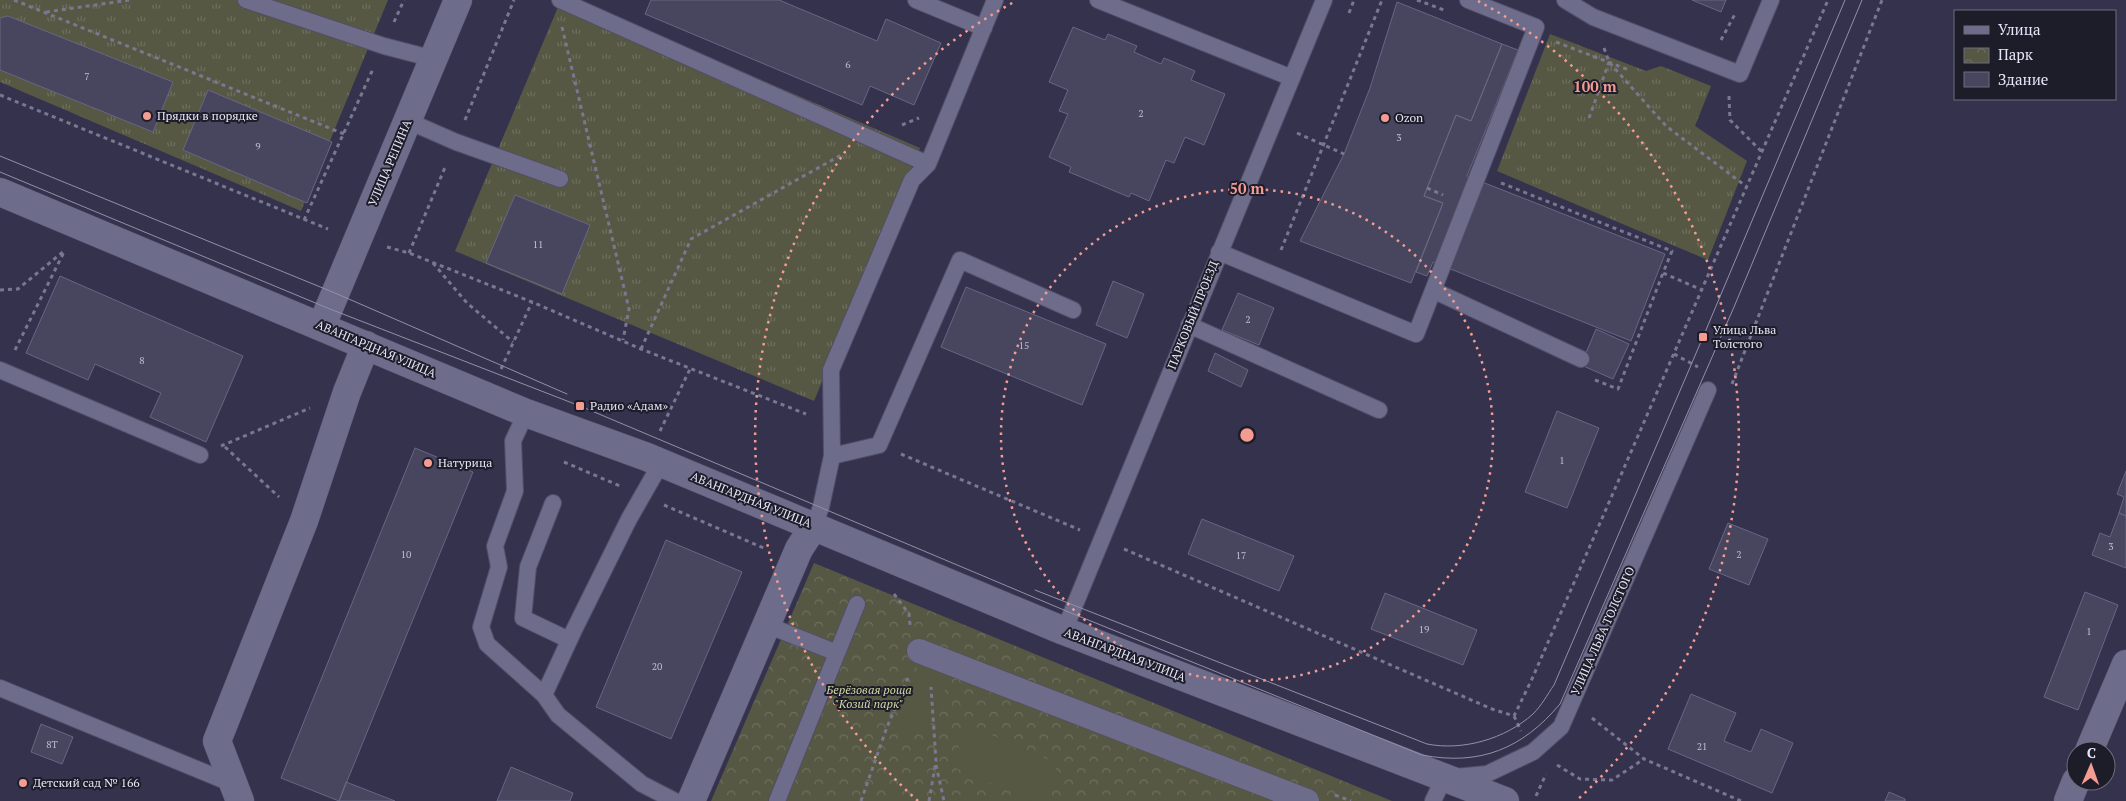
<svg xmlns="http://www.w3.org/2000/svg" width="2126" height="801" viewBox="0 0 2126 801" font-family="'PT Serif',serif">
<defs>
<pattern id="grass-tufts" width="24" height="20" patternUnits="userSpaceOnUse" patternTransform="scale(1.25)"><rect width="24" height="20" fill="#565843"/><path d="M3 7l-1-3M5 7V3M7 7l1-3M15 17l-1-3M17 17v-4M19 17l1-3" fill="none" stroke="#6e705f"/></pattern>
<pattern id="park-crowns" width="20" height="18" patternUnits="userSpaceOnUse" patternTransform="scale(1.25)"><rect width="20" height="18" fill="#565843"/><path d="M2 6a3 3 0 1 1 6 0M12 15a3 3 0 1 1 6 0" fill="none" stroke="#6e705f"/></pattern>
</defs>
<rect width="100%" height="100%" fill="#35324e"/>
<path fill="url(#grass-tufts)" d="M0,0H388L301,211L0,82Z
M561,0H575L920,148L814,401L455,251Z
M1550,34L1646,71L1661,66L1711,86L1695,126L1747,161L1708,260L1497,171Z"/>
<path fill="url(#park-crowns)" d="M814,563L1392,801H711Z"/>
<path fill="#565843" d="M919,663L951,676L925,737L894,724Z
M969,725L1058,764L1042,801H1032L951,766Z"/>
<path fill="#47465e" stroke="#686685" d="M651,0H779L877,41L886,19L941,43L914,105L870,86L862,105L645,14Z
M1692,0H1726L1721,12Z
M1397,2L1502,44L1471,121L1456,115L1424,196L1443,203L1411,283L1300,241L1344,154L1370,88Z
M8,16L173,82L153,132L0,70V18Z
M1073,27L1105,40L1108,34L1137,46L1134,52L1161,64L1164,58L1195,71L1191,80L1225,94L1204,145L1185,137L1174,163L1166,160L1149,201L1131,193L1129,197L1069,172L1071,167L1049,157L1068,114L1059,111L1068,90L1049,82Z
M1502,44L1518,50L1467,176L1665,254L1631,341L1433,262L1427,276L1416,272L1443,203L1424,196L1456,115L1471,121Z
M208,90L332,142L307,203L183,150Z
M515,195L590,225L562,294L486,263Z
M60,276L243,356L206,442L150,417L161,393L95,364L88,380L26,353Z
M1113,281L1144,294L1127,338L1096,325Z
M966,287L1106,344L1082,405L941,347Z
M1238,293L1274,308L1259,345L1222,330Z
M1596,329L1629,344L1613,379L1581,365Z
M1215,353L1248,370L1241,387L1208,371Z
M1557,411L1599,428L1567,508L1525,492Z
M415,448L473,472L339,801L281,778Z
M2126,471V516L2119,513L2124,497L2117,494Z
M2119,513L2126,516V568L2092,555L2100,533L2110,537Z
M1202,519L1294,556L1279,591L1188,554Z
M1728,523L1768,539L1749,585L1709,569Z
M666,540L742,572L671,739L596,707Z
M2085,592L2118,605L2078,710L2044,697Z
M1385,593L1477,630L1463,665L1371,629Z
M1691,694L1736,713L1724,741L1751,752L1761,729L1793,743L1772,793L1668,749Z
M41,724L73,737L62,764L31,752Z
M511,767L573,793L570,801H497Z
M346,782L395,801H339Z
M1889,792L1905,799V801H1885Z"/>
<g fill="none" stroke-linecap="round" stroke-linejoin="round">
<g stroke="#514f66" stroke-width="18">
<path id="service" d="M246,0L384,46L434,59
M560,0L928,164
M916,0L984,28
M1098,0L1292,78
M1565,0L1593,17L1740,74L1771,0
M408,121L456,142L560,179
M1219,252L1416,334L1536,27L1468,0
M1439,293L1581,359
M1189,325L1379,410
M0,370L200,455
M526,413L513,441L515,491L495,546L499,567L481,627L487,644L544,695L558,715L642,784L675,801
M832,456L879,445L960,260L1073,310
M553,503L528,567L523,618L569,640
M814,526L821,507L832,456L831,370L912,180L928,164L995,0
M767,625L837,653
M1064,631L1324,0
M0,688L233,784
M544,695L574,630L629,519L661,463
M777,801L857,604
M1433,801L1444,778L1487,774L1533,752L1561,727L1708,390"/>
</g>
<g stroke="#514f66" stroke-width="25">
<path id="pedestrian" d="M919,651L1307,801"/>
</g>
<g stroke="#514f66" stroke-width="29">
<path id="minor" d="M2089,751L2126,664
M240,801L217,741L304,521L347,392L366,345
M691,801L799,549L814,526
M2068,801L2076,781"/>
</g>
<g stroke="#514f66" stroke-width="29">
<path id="tertiary" d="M0,192L526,413L647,457L1064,631L1505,801
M322,325L458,0"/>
</g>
<path stroke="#7a7890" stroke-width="3" stroke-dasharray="4 4" stroke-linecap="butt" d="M14,0L344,134
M1417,0L1444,10
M46,12L130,0
M1349,13L1354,0
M394,22L404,0
M562,27L629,309L623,340
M1721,40L1735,14
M1556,42L1629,70
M1604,48L1609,62L1666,126L1747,187
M0,95L328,229
M1729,96L1730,120L1762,152
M1589,118L1609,62
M465,120L514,0
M902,125L919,118
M1297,133L1344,154
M1501,183L1672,251L1663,273L1702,290
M1427,188L1443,195
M304,220L373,69
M387,247L409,253L532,302L641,349L806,414
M1281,250L1382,0
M409,253L446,165
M433,263L467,303L513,342
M0,290L18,289L64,251
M641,349L691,239L843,154
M15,350L64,252
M1674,354L1698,367
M501,369L532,302
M1595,380L1618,389L1663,273
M1732,384L1882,0
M660,431L691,367
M221,446L310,408
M225,447L279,497
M901,454L1080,530
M564,462L620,486
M664,505L766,549
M1124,549L1492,709L1514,716L1532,679L1828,0
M894,594L909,614L910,625
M1514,716L1521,731
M1592,718L1644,759L1741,801
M936,765L944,801
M1557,765L1580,779L1612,780L1644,759
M1335,795L1351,801
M1536,796L1546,774
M861,801L887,727L908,678
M929,801L936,761L931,687"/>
<use href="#service" stroke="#6e6c8b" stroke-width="16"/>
<use href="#pedestrian" stroke="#6e6c8b" stroke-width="24"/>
<use href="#minor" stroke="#6e6c8b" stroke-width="28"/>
<use href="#tertiary" stroke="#6e6c8b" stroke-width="28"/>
<path stroke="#9290a7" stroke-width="1" d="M0,156L335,293L567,394
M0,172L330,309L580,406L1071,613L1422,755C1480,766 1522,749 1560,704L1734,307L1862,0
M1035,590L1427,744C1463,751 1505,739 1533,714C1542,705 1547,695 1554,685L1703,337L1845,0"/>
</g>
<g fill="none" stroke="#f59c92" stroke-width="2.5" stroke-dasharray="2.5 5">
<circle cx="1247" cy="435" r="246"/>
<path d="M918 801A492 492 0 0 1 1016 1M1478 1A492 492 0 0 1 1576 801"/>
</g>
<g fill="#f59c92" stroke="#1d1c29" stroke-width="2">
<circle cx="147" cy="116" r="5"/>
<circle cx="1385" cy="118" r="5"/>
<rect x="1698" y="332" width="10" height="10" rx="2.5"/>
<rect x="575" y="401" width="10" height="10" rx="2.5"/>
<circle cx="428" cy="463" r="5"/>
<circle cx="23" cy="783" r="5"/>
</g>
<g text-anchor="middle" stroke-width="4" stroke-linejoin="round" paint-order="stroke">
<g font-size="10" fill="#bebdd2">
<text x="848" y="68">6</text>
<text x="87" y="80">7</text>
<text x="1141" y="117">2</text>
<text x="1399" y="141">3</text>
<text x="258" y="150">9</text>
<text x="538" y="248">11</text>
<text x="1248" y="323">2</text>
<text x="1024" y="349">15</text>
<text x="142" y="364">8</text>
<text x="1562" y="464">1</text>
<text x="2111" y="550">3</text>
<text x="406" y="558">10</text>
<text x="1739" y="558">2</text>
<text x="1241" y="559">17</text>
<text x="1424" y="633">19</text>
<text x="2089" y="635">1</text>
<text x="657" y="670">20</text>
<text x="52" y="748">8Т</text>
<text x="1702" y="750">21</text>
</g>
<g font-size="12" fill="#e6e5f8" stroke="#1d1c29" text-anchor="start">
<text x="157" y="120">Прядки в порядке</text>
<text x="1395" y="122">Ozon</text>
<text x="1713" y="334">Улица Льва<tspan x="1713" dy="14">Толстого</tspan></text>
<text x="590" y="410">Радио «Адам»</text>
<text x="438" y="467">Натурица</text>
<text x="33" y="787">Детский сад № 166</text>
</g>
<g font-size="12" fill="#e6e5f8" stroke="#1d1c29">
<text transform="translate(390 163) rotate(-67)" y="4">УЛИЦА РЕПИНА</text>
<text transform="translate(1193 315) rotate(-68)" y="4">ПАРКОВЫЙ ПРОЕЗД</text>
<text transform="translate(376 349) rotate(23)" y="4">АВАНГАРДНАЯ УЛИЦА</text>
<text transform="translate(751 500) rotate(22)" y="4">АВАНГАРДНАЯ УЛИЦА</text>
<text transform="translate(1603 631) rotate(-66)" y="4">УЛИЦА ЛЬВА ТОЛСТОГО</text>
<text transform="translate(1125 655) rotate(21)" y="4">АВАНГАРДНАЯ УЛИЦА</text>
</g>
<g font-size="12" font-style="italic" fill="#d4d9a4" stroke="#1d1c29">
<text x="869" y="694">Берёзовая роща<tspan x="869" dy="14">"Козий парк"</tspan></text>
</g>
</g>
<circle cx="1247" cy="435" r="8" fill="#f59c92" stroke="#1d1c29" stroke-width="2.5"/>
<g font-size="15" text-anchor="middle" font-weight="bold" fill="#f59c92" stroke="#1d1c29" stroke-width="4" stroke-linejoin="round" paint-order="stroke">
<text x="1595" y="92">100 m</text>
<text x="1247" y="194">50 m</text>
</g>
<rect x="1954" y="10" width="162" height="90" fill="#1d1c29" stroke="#6d6c7c"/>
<rect x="1964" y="26" width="25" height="8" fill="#6e6c8b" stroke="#6d6c7c"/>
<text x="1998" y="35" font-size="15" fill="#e6e5f8">Улица</text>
<rect x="1964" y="48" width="25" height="15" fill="url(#park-crowns)" stroke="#6d6c7c"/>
<text x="1998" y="60" font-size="15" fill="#e6e5f8">Парк</text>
<rect x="1964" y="72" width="25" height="15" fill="#47465e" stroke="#6d6c7c"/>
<text x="1998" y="85" font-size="15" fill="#e6e5f8">Здание</text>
<g transform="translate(2091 766) rotate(2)"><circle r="24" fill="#1d1c29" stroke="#6d6c7c"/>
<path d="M0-4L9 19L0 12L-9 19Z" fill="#f59c92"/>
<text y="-8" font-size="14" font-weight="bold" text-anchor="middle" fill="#e6e5f8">С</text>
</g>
</svg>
